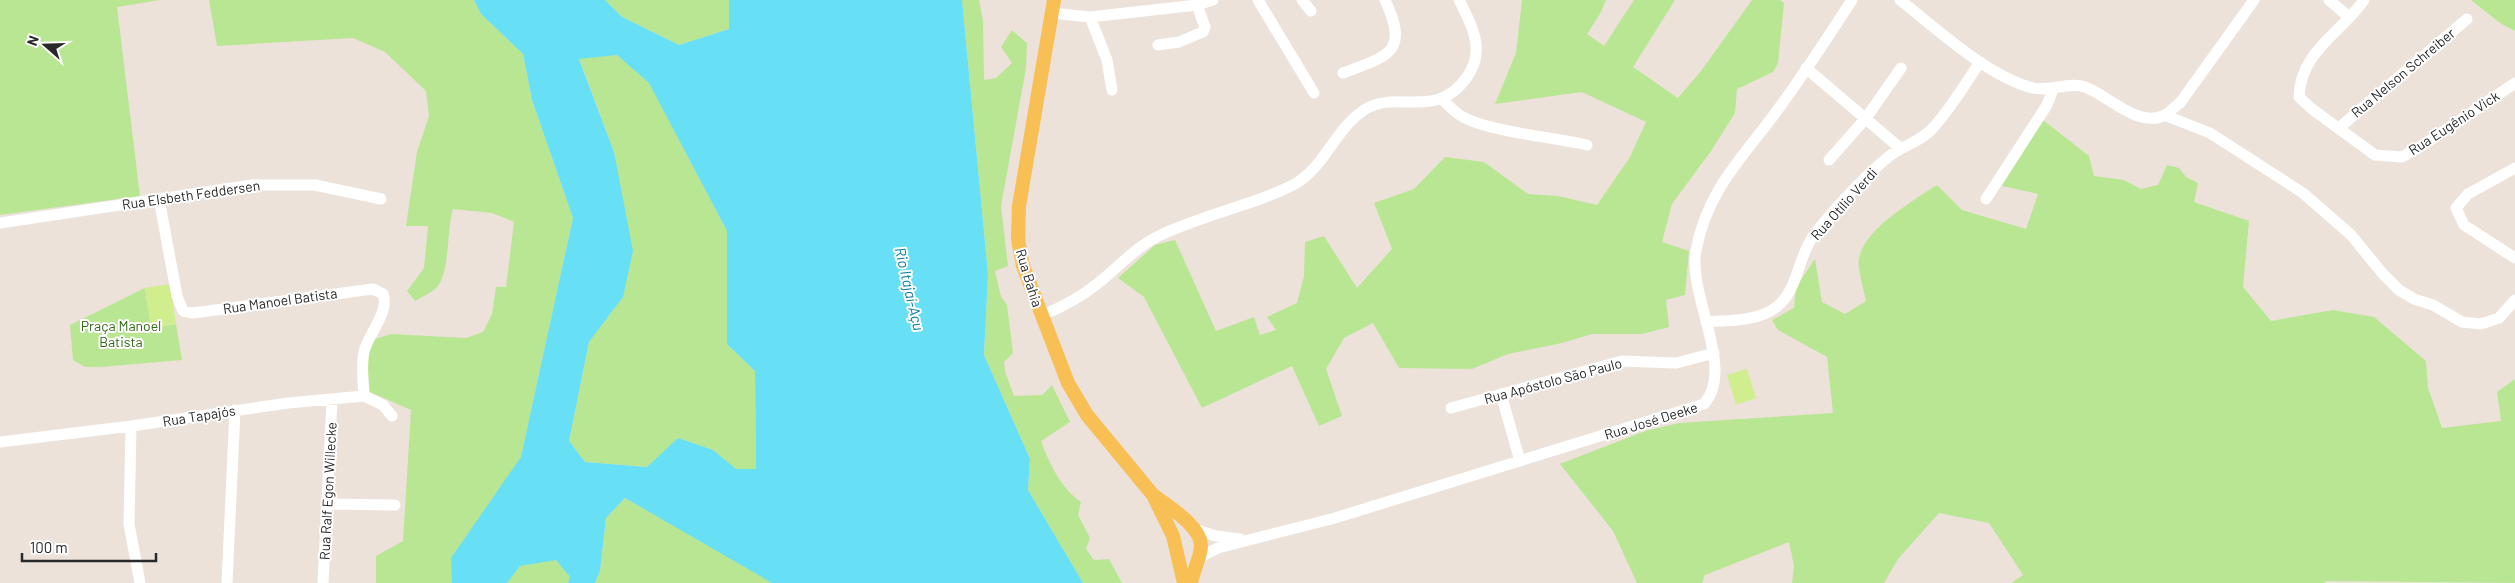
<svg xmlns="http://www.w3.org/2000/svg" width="2515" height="583" viewBox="0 0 2515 583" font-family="Barlow,sans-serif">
<rect width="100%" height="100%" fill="#ece2da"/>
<path fill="#b9e693" d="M0,0H160L117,7L140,196L0,215Z
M209,0H474L481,14L523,54L532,100L573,218L521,458L452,558V583H376V556L403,541L411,410L370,392L366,353L372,340L391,334L466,338L483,332L492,314L496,287H506L514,222L492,213L453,209C446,230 451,275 435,289C429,294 421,297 415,301L407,291L424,268L428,226H406L417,152L429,116L426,91L385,52L353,38L217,46Z
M605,0H729V29L679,45L622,17Z
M962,0H979L983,21L984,80L996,78L1012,63L1001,47L1012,30L1027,43L1026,68L1001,206L1008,266L995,271L1001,297L1007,305L1013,353L1004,362L1005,371L1014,396L1042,395L1052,385L1070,422L1041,441C1049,463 1061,488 1081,502L1078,515L1090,538L1086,549L1094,560L1109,559L1122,583H1083L1028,490L1030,459L984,355L988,274Z
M1522,0H1606L1600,14L1587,34L1604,46L1634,0H1675L1633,67L1678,98L1701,71L1752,0H1780L1784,3L1778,63L1773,72L1737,89L1735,113L1711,151L1672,204L1662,242L1689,251L1685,295L1666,300L1669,327L1642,334H1592L1562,343L1508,354L1472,369L1399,368L1373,323L1344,338L1326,369L1342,416L1319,426L1292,366L1202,408L1144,297L1118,278L1155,245L1175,240L1216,331L1254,317L1260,335L1276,330L1267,317L1297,303L1304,276L1305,242L1324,236L1357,288L1392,249L1374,203L1414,189L1445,157L1484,162L1528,194L1558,196L1597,205L1630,157L1646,122L1582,92L1495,104L1516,53Z
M2471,0H2515V31L2500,23Z
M617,55L649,82L727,231V344L755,371L756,469L736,470L713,450L678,438L648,467L585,462L569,441L589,342L623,297L614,152L579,58Z
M2043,120L2089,156L2094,176L2124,180L2141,189L2158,185L2167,165L2179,168L2186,177L2198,183L2194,202L2249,221L2243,287L2271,321L2333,310L2374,317L2426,361L2428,388L2442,428L2501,421L2497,392L2515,379V583L2326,581L2325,583H2011L2023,575L1989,523L1939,513L1898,559L1884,583H1792L1794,566L1789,542L1705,575L1702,583H1637L1613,531L1560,464L1645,431L1679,423L1833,413L1827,357L1778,330L1772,320L1794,308L1796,287L1815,259L1822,302L1845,314L1866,301C1864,291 1857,268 1859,258C1865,228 1913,201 1937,185L1962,210L2026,229L2038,194L2002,186Z
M145,288L151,328L176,324L182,360L101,367H85L73,360L70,325Z
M625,498L771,581L772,583H595L600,571L606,518Z
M556,559L570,577L568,583H507L520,566Z"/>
<path fill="#d0ee8e" d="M170,284L176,324L151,328L145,288Z
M1747,369L1756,398L1736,405L1727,375Z"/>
<path fill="#67dff4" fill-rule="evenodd" d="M474,0H605L622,17L679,45L729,29V0H962L988,274L984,355L1030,459L1028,490L1083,583H772L625,498L606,518L600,571L595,583H568L570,577L556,560L520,566L507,583H452L451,558L521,457L573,218L532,100L523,54L481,14ZM617,55L649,83L727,231V344L755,371L756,469H736L713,450L678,438L647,467L585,462L569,441L589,342L623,297L633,251L614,152L579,59Z"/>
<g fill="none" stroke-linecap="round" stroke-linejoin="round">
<path stroke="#fff" stroke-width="11" d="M1258,0L1314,93
M1302,0L1311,11
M1900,0C1936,28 1988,77 2033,88C2050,92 2069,81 2085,87C2108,95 2138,129 2165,115C2170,112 2175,106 2180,103L2254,0
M2329,0L2349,17
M2364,0C2341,33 2300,52 2299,97L2312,109L2375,155L2402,157L2423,145L2515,83
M1052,13L1090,17L1197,5L1213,0
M1090,17L1107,60L1112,90
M1158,45L1179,42L1203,32L1205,27L1197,5
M1806,68L1900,148
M1343,73C1388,56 1410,53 1385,0
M1442,99C1449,106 1454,112 1463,117C1490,132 1553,137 1587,145
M2164,115L2210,133L2303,193L2351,235L2383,274L2399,290L2414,299L2433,305L2462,322L2481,324L2499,318L2515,300
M2340,127L2467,19
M1829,160L1866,118L1901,68
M2515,168L2468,194L2456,208L2464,225L2515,258
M159,199L177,296L183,311L193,313L373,289L383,294C390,312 368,334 364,352C361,367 363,381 364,396
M1986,199L2047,105L2053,89
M0,223L252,185H315L381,199
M1041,316C1060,308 1081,297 1097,284C1119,267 1137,245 1163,234C1195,219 1230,210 1263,198C1275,193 1290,188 1301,180C1326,162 1337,128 1364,110C1398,88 1435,122 1467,77C1486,51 1472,25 1459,0
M1706,322C1728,320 1756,322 1775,308C1799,291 1797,257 1814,235C1832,211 1863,178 1887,158C1901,146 1918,143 1931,130C1950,110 1965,84 1980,62
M1501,394L1520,461
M1451,408L1622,361L1676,363L1714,353
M131,426L129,524L140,583
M0,442L131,426L288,403L364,396L383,405L392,416
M327,504L395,505
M1194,529L1216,536L1240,539
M1198,558L1218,548L1335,518L1704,404C1736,368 1687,295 1696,250C1709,184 1748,153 1784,101C1808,68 1830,34 1852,0
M227,583L235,410
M323,583L332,400"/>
<path stroke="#f7bf54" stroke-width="14" d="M1054,0L1019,206L1018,239L1023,266L1068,383L1087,415L1153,495L1173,536L1184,583
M1156,497C1169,507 1200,526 1201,545C1201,557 1193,571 1191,583"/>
</g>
<g text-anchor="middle" stroke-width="4" stroke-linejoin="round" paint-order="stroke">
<g font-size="14" fill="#292929" stroke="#fff">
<text transform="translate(2403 73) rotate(-40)" y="5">Rua Nelson Schreiber</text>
<text transform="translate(2454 123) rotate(-33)" y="5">Rua Eugênio Vick</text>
<text transform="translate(191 195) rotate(-8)" y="5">Rua Elsbeth Feddersen</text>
<text transform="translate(1844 204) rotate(-48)" y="5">Rua Otílio Verdi</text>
<text transform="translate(1029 278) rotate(73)" y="5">Rua Bahia</text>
<text transform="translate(280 301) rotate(-8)" y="5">Rua Manoel Batista</text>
<text transform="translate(1553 381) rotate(-15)" y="5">Rua Apóstolo São Paulo</text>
<text transform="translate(199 416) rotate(-9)" y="5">Rua Tapajós</text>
<text transform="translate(1651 421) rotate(-17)" y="5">Rua José Deeke</text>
<text transform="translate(328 491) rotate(-87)" y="5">Rua Ralf Egon Willecke</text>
</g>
<g font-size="14" fill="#316916" stroke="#fff">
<text x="121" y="331">Praça Manoel<tspan x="121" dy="16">Batista</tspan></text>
</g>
<g font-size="15" font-style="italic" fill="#077c9f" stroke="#fff">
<text transform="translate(909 289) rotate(77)" y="5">Rio Itajaí-Açu</text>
</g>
</g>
<g transform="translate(45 45) rotate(290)" stroke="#ffffff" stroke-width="4" paint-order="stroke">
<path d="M0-4L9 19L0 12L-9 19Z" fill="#292929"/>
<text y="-8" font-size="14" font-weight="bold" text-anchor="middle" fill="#292929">N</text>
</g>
<path d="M22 553v8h134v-8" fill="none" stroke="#292929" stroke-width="2.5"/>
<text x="30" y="553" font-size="15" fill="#292929" stroke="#ffffff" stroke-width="4" paint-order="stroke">100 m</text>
</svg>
